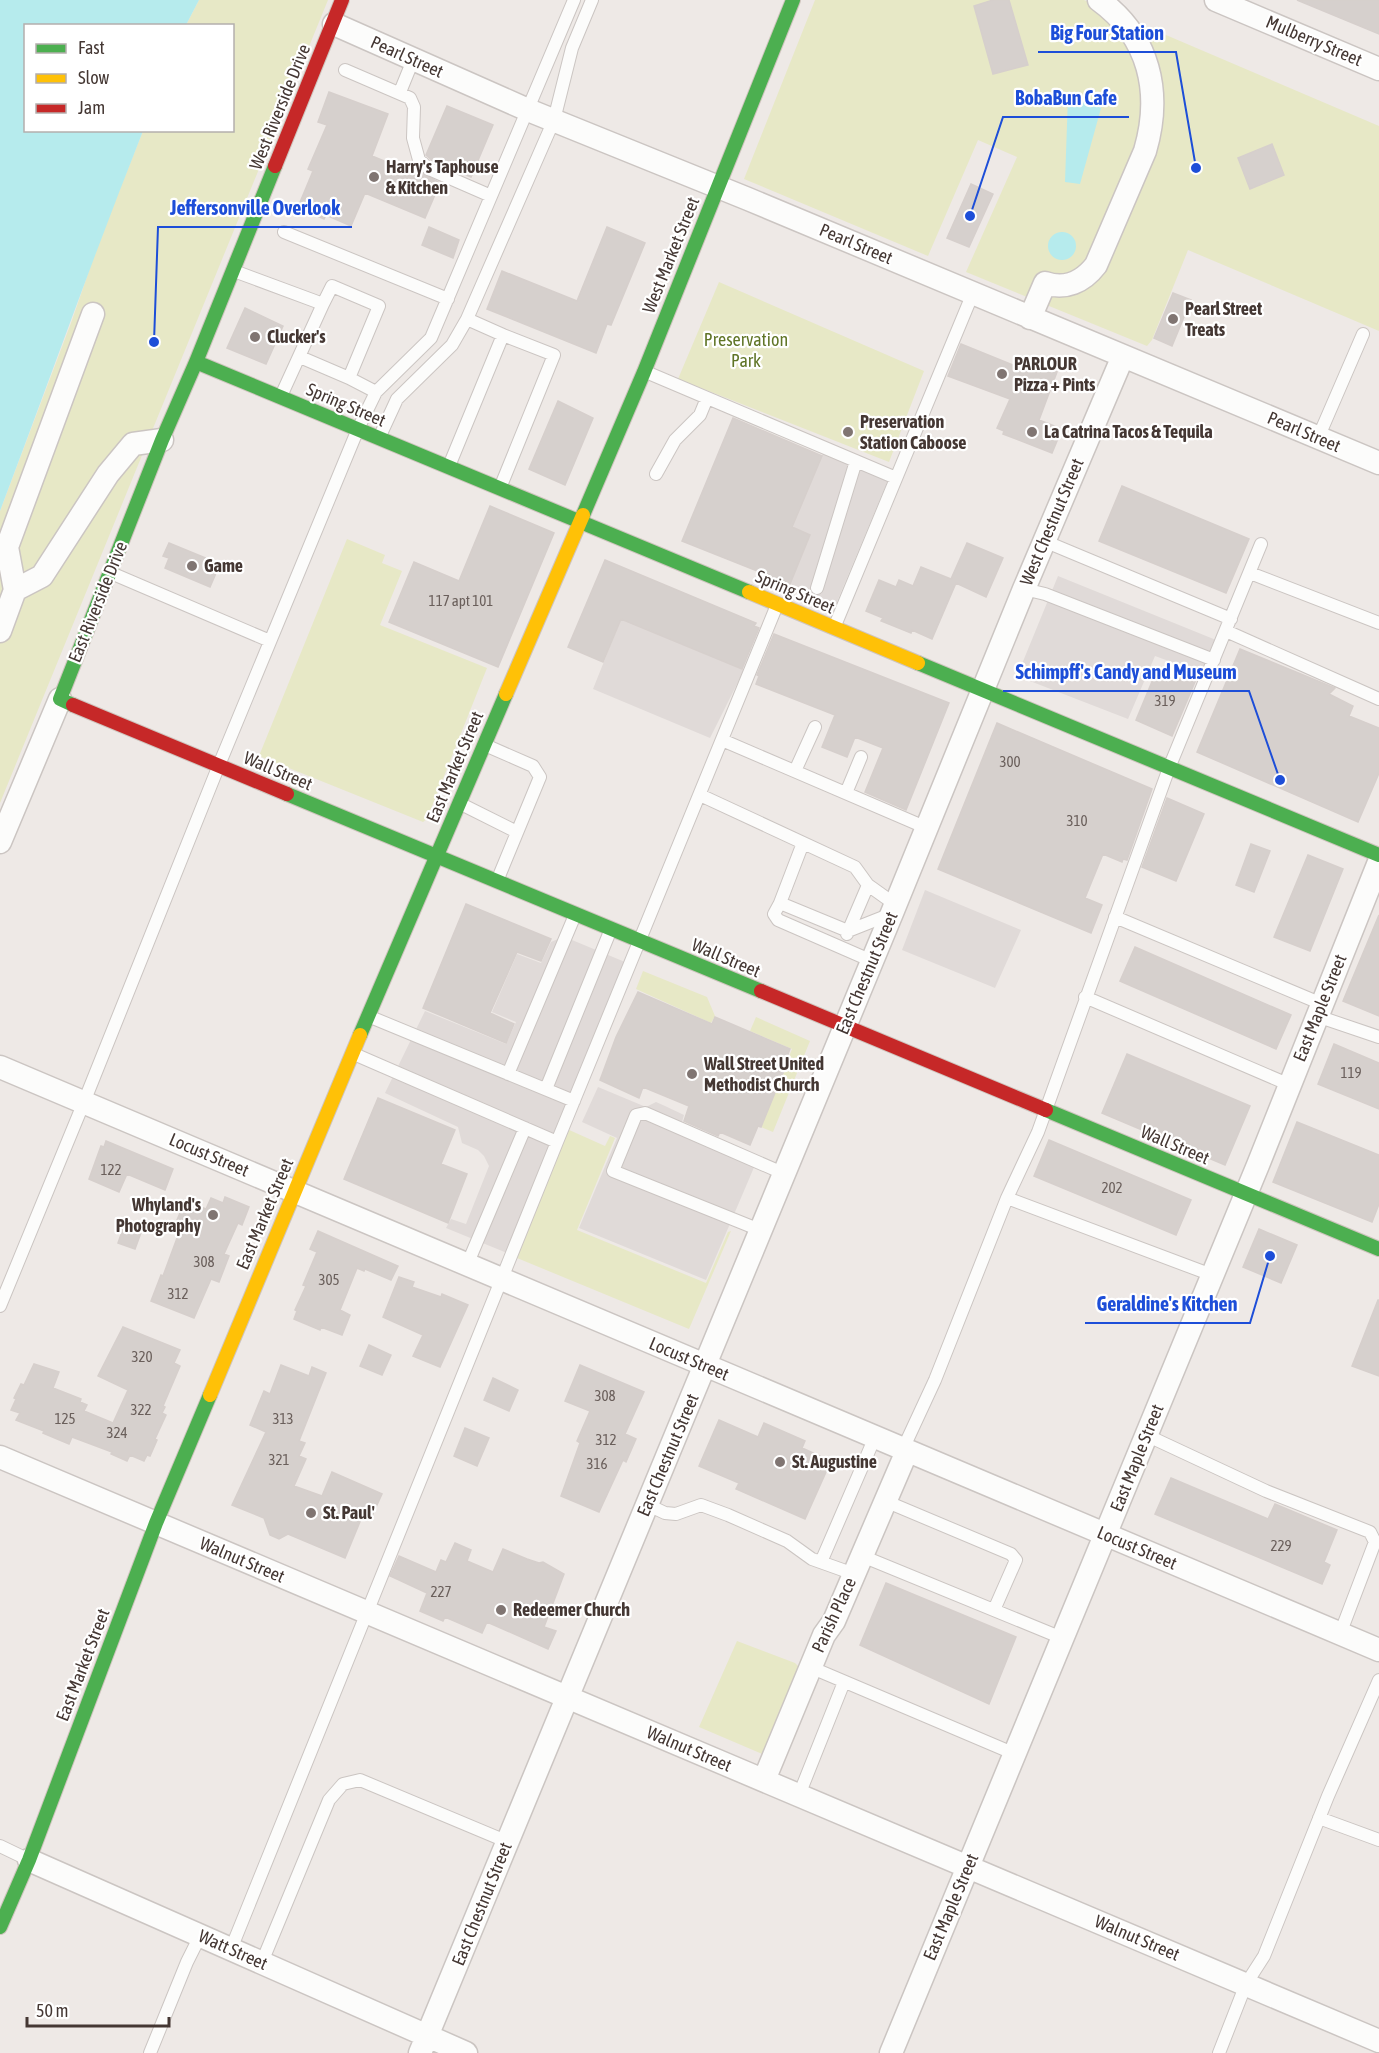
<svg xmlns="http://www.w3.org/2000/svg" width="1379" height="2053" viewBox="0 0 1379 2053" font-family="'Asap Condensed',sans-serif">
<rect width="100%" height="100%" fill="#eee9e6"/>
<path fill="#e7e8c6" d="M199,0H328L0,803V511L71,323L101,236L143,131L232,130V26L186,25Z
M815,0H1084L1379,126V331L1188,250L1152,340L1147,346L966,272L1017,157L978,140L928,256L744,179Z
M719,282L924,371L889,462L678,379Z
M347,539L385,555L382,563L402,571L380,625L487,668L427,819L423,822L259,756Z
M643,971L707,997L715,1016L711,1023L636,989Z
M756,1017L810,1041L773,1132L761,1127L792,1049L750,1031Z
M567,1129L605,1146L610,1136L615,1138L577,1230L706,1283L728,1232L731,1231L689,1329L517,1258Z
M737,1641L795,1663L803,1671L769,1757L699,1727Z"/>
<path fill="#e0dad8" d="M823,453L888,480L836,604L790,584L810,535L792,527Z
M1058,576L1221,642L1207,675L1155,656L1128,719L1017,676Z
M621,619L744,670L710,738L593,689Z
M925,890L1021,930L995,988L902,950Z
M560,935L625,962L507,1253L446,1228L451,1219L466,1224L489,1166L484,1156L478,1150L462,1143L458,1127L385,1093L425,1011L506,1044L516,1022L492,1012L517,954L541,963L551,942L558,939Z
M598,1087L646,1107L656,1102L665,1106L684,1115L682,1122L758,1158L706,1280L579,1228L617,1138L582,1122Z"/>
<path fill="#b6ebed" d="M0,0H199L186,25L26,26V130L143,131C93,257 48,384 0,511Z
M1068,96L1103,101L1080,184L1065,182Z
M1048 246a14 14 0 1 1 28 0a14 14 0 1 1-28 0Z"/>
<path fill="#d6d0cd" stroke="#d6cfcc" stroke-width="1.5" d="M993,0H1009L1028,65L993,74L974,6Z
M1297,0H1379V34Z
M329,92L388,114L372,156L418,175L419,171L440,183L425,218L365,193L351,226L326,215L324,219L298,207L313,171L308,169L327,125L318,122Z
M447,106L493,125L471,177L434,162L426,155Z
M1272,144L1284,175L1250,189L1238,158Z
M971,184L993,194L969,247L947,238Z
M429,227L459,240L453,258L422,245Z
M607,227L645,243L611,325L607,324L596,353L487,309L502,271L577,301Z
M1173,293L1191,300L1172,346L1154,338Z
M245,308L283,326L266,364L227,348Z
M961,344L1025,370L1027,365L1040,370L1042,366L1057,372L1039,420L1062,429L1052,453L1003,434L1004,431L997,428L1010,399L948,376Z
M558,401L593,418L565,485L529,469Z
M733,418L822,456L792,527L810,535L790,584L682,541Z
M1122,486L1249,539L1226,593L1099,541Z
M490,506L554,533L498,667L389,622L414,562L459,581Z
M169,543L220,564L210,587L165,568L169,558L163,556Z
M967,543L1003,558L986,597L956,583L932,639L912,630L911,633L881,621L883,618L866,611L879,580L896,587L899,580L913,586L921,567L951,579Z
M605,560L756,623L754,626L759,628L742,669L621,619L603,662L568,647Z
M774,634L949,703L906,810L865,792L883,748L855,737L847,757L822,747L835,715L756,684L759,676L757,675Z
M1240,649L1335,688L1329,694L1353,706L1349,716L1379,728V773L1358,822L1197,752Z
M1156,672L1179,681L1181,676L1195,682L1172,736L1136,720Z
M997,723L1152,789L1127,860L1123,859L1122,862L1103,854L1085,898L1102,905L1091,933L938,869Z
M1167,798L1204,814L1176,881L1142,867Z
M1251,844L1270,851L1254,892L1236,885Z
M1308,855L1343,869L1310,951L1274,937Z
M466,904L551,939L541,961L517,952L490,1013L514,1024L506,1043L423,1008Z
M1379,915V1016L1343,1001Z
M1135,947L1291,1015L1276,1049L1120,981Z
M638,992L712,1024L715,1017L790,1049L783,1067L785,1068L761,1127L758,1126L750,1145L720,1132L718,1136L684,1121L689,1106L643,1087L639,1098L600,1080L616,1037Z
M1334,1044L1379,1063V1109L1318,1084Z
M1127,1054L1250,1106L1225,1165L1102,1113Z
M378,1098L455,1130L441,1164L467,1174L448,1223L344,1179Z
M1297,1122L1379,1155V1204L1372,1222L1273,1182Z
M1049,1140L1191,1200L1176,1235L1034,1176Z
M106,1141L173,1169L165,1190L127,1174L119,1192L89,1179L101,1146L104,1147Z
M225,1197L249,1207L242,1225L238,1223L224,1254L229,1256L219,1282L211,1279L194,1318L151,1301L161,1275L163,1276L183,1222L177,1220L185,1201L206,1209L211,1198L223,1203Z
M125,1223L142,1230L135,1249L118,1243Z
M1259,1229L1297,1245L1281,1283L1243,1267Z
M318,1231L398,1266L391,1280L365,1269L364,1271L357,1268L340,1310L350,1315L342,1335L321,1327L320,1330L294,1319L297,1311L295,1310L306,1286L303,1285L317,1252L310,1249Z
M399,1277L414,1282L412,1287L441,1297L442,1294L468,1305L440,1367L413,1356L423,1335L383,1317Z
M1378,1300H1379V1376L1352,1366Z
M123,1327L180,1350L174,1363L180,1366L163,1406L165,1407L162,1413L166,1415L155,1439L157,1440L150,1456L147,1455L144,1461L130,1455L127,1461L111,1454L112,1452L72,1437L69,1444L43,1433L44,1431L16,1420L20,1413L11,1410L16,1399L14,1398L21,1384L24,1385L34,1364L59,1372L53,1388L81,1399L80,1402L87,1405L84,1411L113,1423L128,1390L98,1376Z
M369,1345L391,1355L382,1375L360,1366Z
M281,1365L309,1376L312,1367L326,1373L299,1441L305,1443L299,1456L306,1459L294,1486L322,1496L332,1472L382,1494L372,1516L364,1512L345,1558L288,1534L279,1539L270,1535L264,1518L232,1505L266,1432L250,1425L264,1391L270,1394Z
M580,1365L644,1392L625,1434L636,1439L626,1462L623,1460L599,1512L561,1496L580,1443L577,1441L590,1411L565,1401Z
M493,1378L518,1390L509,1411L484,1400Z
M719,1420L758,1437L764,1423L805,1441L802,1448L831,1461L805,1519L736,1489L739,1483L699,1466Z
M465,1428L489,1438L477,1466L454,1456Z
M1171,1478L1268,1519L1275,1504L1337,1530L1324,1562L1330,1565L1322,1584L1155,1514Z
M455,1543L471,1550L467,1561L493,1572L503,1549L527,1559L539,1563L543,1562L564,1574L544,1627L556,1631L548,1649L487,1622L482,1633L445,1617L443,1621L420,1611L427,1593L390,1576L399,1556L436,1572L441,1560L446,1562Z
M886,1583L1016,1637L989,1704L860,1645Z"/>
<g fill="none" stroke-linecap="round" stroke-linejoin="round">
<g stroke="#cbc5c2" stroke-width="14">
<path id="lane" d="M345,70L410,98L414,107L413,138L419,160L429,169L491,196
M400,92L413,60
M284,232L448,299
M234,271L323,304L281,396
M467,319L554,120L572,48L592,0
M300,357L349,378L379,306L332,286L323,304
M646,372L896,478
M349,378L376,392
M379,438L397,399L452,345L467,319L503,335
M1318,438L1363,334
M449,466L503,335L554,355L500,488
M656,474L675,440L700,415L707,398
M1044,541L1231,619
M111,573L270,641
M1250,573L1379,623
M817,588L856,461
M1024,589L1045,594L1214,660
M834,628L973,293
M1226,631L1379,699
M722,740L927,828
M485,745L533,766L540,777L497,881
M795,771L815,727
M846,793L861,757
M700,795L855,867L868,885L896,905
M459,803L517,832
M803,843L780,903L848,931L891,914
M780,903L774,914L778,920L872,961
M1115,917L1322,1004
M847,934L868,885
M1085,997L1290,1085
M368,1016L574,1101
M1317,1016L1379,1037
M354,1054L557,1142
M508,1074L575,915
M546,1089L611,929
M1007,1198L1212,1275
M760,1230L613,1171L636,1115L645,1113L785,1174
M467,1265L525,1128
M0,1306L84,1102L219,765L358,429L376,392L431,338L574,0
M1146,1435L1266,1491L1370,1532L1375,1542L1340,1634
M903,1449L935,1380L1007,1198L1038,1132L1169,768L1261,544
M885,1501L1011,1554L1016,1560L994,1610
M648,1505L665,1513L676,1514L701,1505L728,1515L787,1541L812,1559L854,1574
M862,1556L1062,1638
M821,1562L875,1437
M810,1667L1015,1754
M799,1795L844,1682
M1319,1818L1379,1840
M0,1846L27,1859
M231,1949L557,1142L777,605
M262,1962L329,1800L343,1784L360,1780L508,1842
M150,2053L187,1962L200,1936
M1219,2053L1246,1984L1264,1956L1328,1796L1379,1680"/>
</g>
<g stroke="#cbc5c2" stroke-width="25">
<path id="street" d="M1216,0L1379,69
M334,24L528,110L748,199L1379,463
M1030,318L1045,283C1065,290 1083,282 1096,265L1145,151C1162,93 1150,37 1099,0
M15,590L42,576L108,474L133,444L162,440
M0,631L15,590L7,547L93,314
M0,842L60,699
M0,1067L1379,1650
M0,1457L1379,2041
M764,1780L824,1635L834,1621L907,1451
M29,1860L466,2053
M420,2053L892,913L1024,589L1123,356
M891,2053L1258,1165L1379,862"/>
</g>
<g stroke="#cfc5be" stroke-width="16">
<path id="fast" d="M196,362L749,592
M583,515L644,372L793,0
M918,663L1379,855
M73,705L60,699L162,440L196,362L275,166
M287,794L761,991
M360,1035L506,694
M1046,1110L1379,1249
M0,1927L29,1860L156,1523L210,1395"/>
</g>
<g stroke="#cfc5be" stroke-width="16">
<path id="slow" d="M749,592L918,663
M506,694L583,515
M210,1395L360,1035"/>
</g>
<g stroke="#cfc5be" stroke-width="16">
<path id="jam" d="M275,166L342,0
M73,705L287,794
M761,991L1046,1110"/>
</g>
<use href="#lane" stroke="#fcfcfb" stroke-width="12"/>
<use href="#street" stroke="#fcfcfb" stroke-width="22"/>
<use href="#fast" stroke="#4caf50" stroke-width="14"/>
<use href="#slow" stroke="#ffc107" stroke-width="14"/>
<use href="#jam" stroke="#c62828" stroke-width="14"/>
</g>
<g fill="#807572" stroke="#fff" stroke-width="2">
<circle cx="374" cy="177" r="6"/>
<circle cx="1173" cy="319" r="6"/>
<circle cx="255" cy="337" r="6"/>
<circle cx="1002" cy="374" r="6"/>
<circle cx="848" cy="432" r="6"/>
<circle cx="1032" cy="432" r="6"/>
<circle cx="192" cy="566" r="6"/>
<circle cx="692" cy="1074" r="6"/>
<circle cx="213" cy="1215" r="6"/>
<circle cx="780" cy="1462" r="6"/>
<circle cx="311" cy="1513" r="6"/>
<circle cx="501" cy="1610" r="6"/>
</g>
<g text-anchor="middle" stroke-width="4.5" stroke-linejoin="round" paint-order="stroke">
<g font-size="15" fill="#6a5f5b">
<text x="461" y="606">117 apt 101</text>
<text x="1165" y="706">319</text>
<text x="1010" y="767">300</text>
<text x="1077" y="826">310</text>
<text x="1351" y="1078">119</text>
<text x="111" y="1175">122</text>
<text x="1112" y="1193">202</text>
<text x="204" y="1267">308</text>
<text x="329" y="1285">305</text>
<text x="178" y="1299">312</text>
<text x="142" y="1362">320</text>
<text x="605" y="1401">308</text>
<text x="141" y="1415">322</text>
<text x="65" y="1424">125</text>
<text x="283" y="1424">313</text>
<text x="117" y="1438">324</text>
<text x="606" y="1445">312</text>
<text x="279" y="1465">321</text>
<text x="597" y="1469">316</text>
<text x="1281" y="1551">229</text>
<text x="441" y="1597">227</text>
</g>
<g font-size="18" fill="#443733" stroke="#fff">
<text transform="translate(1314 41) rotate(23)" y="6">Mulberry Street</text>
<text transform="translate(407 57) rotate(24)" y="6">Pearl Street</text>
<text transform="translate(280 107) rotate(-68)" y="6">West Riverside Drive</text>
<text transform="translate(856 244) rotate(23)" y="6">Pearl Street</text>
<text transform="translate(671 255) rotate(-68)" y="6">West Market Street</text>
<text transform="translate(346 405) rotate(23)" y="6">Spring Street</text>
<text transform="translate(1304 432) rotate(23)" y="6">Pearl Street</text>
<text transform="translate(1052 522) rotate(-67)" y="6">West Chestnut Street</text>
<text transform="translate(795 592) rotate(23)" y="6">Spring Street</text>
<text transform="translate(98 602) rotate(-68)" y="6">East Riverside Drive</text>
<text transform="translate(455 767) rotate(-67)" y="6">East Market Street</text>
<text transform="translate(278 771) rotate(23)" y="6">Wall Street</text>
<text transform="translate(726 958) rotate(23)" y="6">Wall Street</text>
<text transform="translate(867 973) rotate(-67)" y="6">East Chestnut Street</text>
<text transform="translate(1320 1008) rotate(-68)" y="6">East Maple Street</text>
<text transform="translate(1175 1145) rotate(23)" y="6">Wall Street</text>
<text transform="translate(209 1155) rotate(23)" y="6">Locust Street</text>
<text transform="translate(265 1214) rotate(-67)" y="6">East Market Street</text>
<text transform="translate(689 1359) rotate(23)" y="6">Locust Street</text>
<text transform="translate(668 1455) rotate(-67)" y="6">East Chestnut Street</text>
<text transform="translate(1137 1458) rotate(-68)" y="6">East Maple Street</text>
<text transform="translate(1137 1548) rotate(23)" y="6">Locust Street</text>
<text transform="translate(242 1560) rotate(23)" y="6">Walnut Street</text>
<text transform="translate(834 1615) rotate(-65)" y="6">Parish Place</text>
<text transform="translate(83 1665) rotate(-69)" y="6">East Market Street</text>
<text transform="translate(689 1749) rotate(23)" y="6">Walnut Street</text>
<text transform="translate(482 1904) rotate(-68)" y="6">East Chestnut Street</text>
<text transform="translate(951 1907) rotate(-67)" y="6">East Maple Street</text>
<text transform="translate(1137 1938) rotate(23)" y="6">Walnut Street</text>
<text transform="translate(233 1950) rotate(24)" y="6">Watt Street</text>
</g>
<g font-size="18" font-weight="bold" fill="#443733" stroke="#fff" text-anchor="start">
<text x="386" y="173">Harry's Taphouse<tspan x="386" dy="21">&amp; Kitchen</tspan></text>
<text x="1185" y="315">Pearl Street<tspan x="1185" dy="21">Treats</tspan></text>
<text x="267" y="343">Clucker's</text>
<text x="1014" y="370">PARLOUR<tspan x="1014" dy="21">Pizza + Pints</tspan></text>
<text x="860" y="428">Preservation<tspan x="860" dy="21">Station Caboose</tspan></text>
<text x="1044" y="438">La Catrina Tacos &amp; Tequila</text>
<text x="204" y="572">Game</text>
<text x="704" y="1070">Wall Street United<tspan x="704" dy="21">Methodist Church</tspan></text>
<text x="201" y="1211" text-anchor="end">Whyland's<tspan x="201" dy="21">Photography</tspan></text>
<text x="792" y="1468">St. Augustine</text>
<text x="323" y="1519">St. Paul'</text>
<text x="513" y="1616">Redeemer Church</text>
</g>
<g font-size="18" fill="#607527" stroke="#fff">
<text x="746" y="346">Preservation<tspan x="746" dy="21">Park</tspan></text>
</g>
</g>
<path fill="none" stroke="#1d4ed8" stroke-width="2" d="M1196 168L1176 52H1038M970 216L1003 117H1129M154 342L158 227H352M1280 780L1249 691H1003M1270 1256L1250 1323H1085"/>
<g fill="#1d4ed8" stroke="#fff" stroke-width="2">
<circle cx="1196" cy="168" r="6"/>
<circle cx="970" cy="216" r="6"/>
<circle cx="154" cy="342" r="6"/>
<circle cx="1280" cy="780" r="6"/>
<circle cx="1270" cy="1256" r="6"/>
</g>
<g font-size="20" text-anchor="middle" font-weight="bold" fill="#1d4ed8" stroke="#fff" stroke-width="4.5" stroke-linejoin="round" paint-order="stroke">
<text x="1107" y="40">Big Four Station</text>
<text x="1066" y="105">BobaBun Cafe</text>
<text x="255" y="215">Jeffersonville Overlook</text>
<text x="1126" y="679">Schimpff's Candy and Museum</text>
<text x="1167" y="1311">Geraldine's Kitchen</text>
</g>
<rect x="24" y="24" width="210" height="108" fill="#ffffff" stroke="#b4afad" stroke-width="1.5"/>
<rect x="36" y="44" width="30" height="9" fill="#4caf50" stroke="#b4afad" stroke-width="1.5"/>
<text x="78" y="54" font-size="18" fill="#443733">Fast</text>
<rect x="36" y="74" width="30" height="9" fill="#ffc107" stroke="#b4afad" stroke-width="1.5"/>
<text x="78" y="84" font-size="18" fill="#443733">Slow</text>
<rect x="36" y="104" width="30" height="9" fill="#c62828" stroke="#b4afad" stroke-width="1.5"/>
<text x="78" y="114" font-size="18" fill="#443733">Jam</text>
<path d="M27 2017v9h142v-9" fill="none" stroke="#443733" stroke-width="3"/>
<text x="36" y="2017" font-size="18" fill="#443733" stroke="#ffffff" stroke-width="4.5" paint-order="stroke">50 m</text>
</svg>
